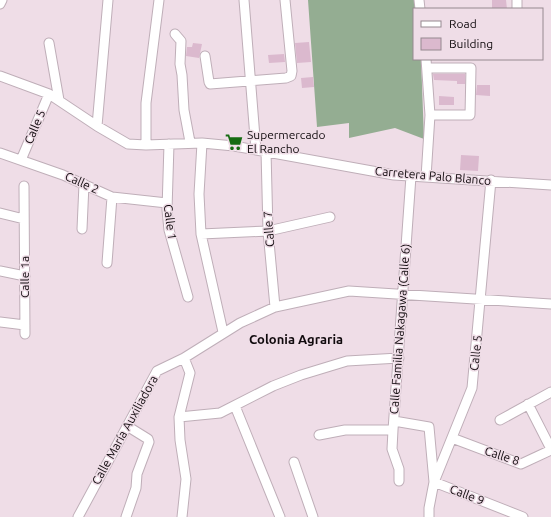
<svg xmlns="http://www.w3.org/2000/svg" width="551" height="517" viewBox="0 0 551 517" font-family="Ubuntu,sans-serif">
<rect width="100%" height="100%" fill="#efdde7"/>
<path fill="#94ad92" d="M308,0H416L417,9H414V59H421L424,139L395,128L349,138V123L317,127Z"/>
<path fill="#dbb9ce" d="M492,0H506L507,9H492Z
M309,42L311,62L297,63L295,43Z
M193,43L202,44L199,58L186,56L187,47H192Z
M284,54L285,62L269,63L268,55Z
M433,74H465V84H457V81L434,80Z
M313,77L314,87L302,88L301,78Z
M477,85H490V96L476,95Z
M439,96L454,97V105H439Z
M461,155L479,156L478,171L460,170Z"/>
<g fill="none" stroke-linecap="round" stroke-linejoin="round">
<g stroke="#bfaeb8" stroke-width="11">
<path id="minor" d="M244,0L256,150
M419,0L420,9
M517,0V9
M0,4L2,0
M175,34L181,41L180,64L182,75L184,110L190,142
M49,43L59,100
M205,56L209,82L210,84L286,78L291,76L292,71L285,0
M427,68H471L470,115H430
M0,76L49,94L97,126L128,144L146,145L202,143L234,146L394,175L551,185
M97,126L108,0
M202,143L199,194L201,234L223,332
M169,144L167,210L169,230L188,297
M146,145V103L159,0
M266,151L268,231L275,307
M0,153L63,175L112,197L167,203
M21,160L49,94
M426,177L430,115L426,59
M24,186L25,334
M0,213L24,219
M82,229L84,184
M201,234L268,231L330,217
M107,263L112,197
M0,271L25,276
M0,322L25,325
M528,404L551,449
M235,406L280,517
M179,417L220,413L273,386L301,375L347,361L399,358
M500,420L551,392
M394,421L429,427L434,482L523,517
M319,435L345,430H393
M452,438L521,464L551,450
M294,462L313,517
M399,481V469L392,449L393,430L411,176
M78,517L157,371L184,358L240,323L275,307L349,291L551,304
M126,517L136,488L137,474L149,442L148,439L127,426
M182,517L186,479L180,440L179,417L190,373L184,358
M429,517V508L434,482L472,388L491,180"/>
</g>
<use href="#minor" stroke="#fff" stroke-width="9"/>
</g>
<defs>
<g id="supermarket-bare" transform="scale(1.38)"><path d="M-6-5.5h2.5l.6 2H6L4.5 2H-2.5L-4.4-4H-6ZM-1.5 3.2a1.3 1.3 0 1 0 .1 0ZM3 3.2a1.3 1.3 0 1 0 .1 0Z" fill="#166b12" stroke="#efdde7" stroke-width="2.5" paint-order="stroke"/></g>
</defs>
<g fill-rule="evenodd">
<use href="#supermarket-bare" x="234" y="142"/>
</g>
<g text-anchor="middle" stroke-width="3" stroke-linejoin="round" paint-order="stroke">
<g font-size="12" fill="#100a0d" stroke="#efdde7">
<text transform="translate(35 127) rotate(-67)" y="4">Calle 5</text>
<text transform="translate(433 176) rotate(5)" y="4">Carretera Palo Blanco</text>
<text transform="translate(82 183) rotate(24)" y="4">Calle 2</text>
<text transform="translate(170 222) rotate(83)" y="4">Calle 1</text>
<text transform="translate(269 229) rotate(-94)" y="4">Calle 7</text>
<text transform="translate(25 277) rotate(-90)" y="4">Calle 1a</text>
<text transform="translate(400 329) rotate(-86)" y="4">Calle Familia Nakagawa (Calle 6)</text>
<text transform="translate(476 353) rotate(-84)" y="4">Calle 5</text>
<text transform="translate(125 430) rotate(-61)" y="4">Calle María Auxiliadora</text>
<text transform="translate(502 456) rotate(18)" y="4">Calle 8</text>
<text transform="translate(467 495) rotate(21)" y="4">Calle 9</text>
</g>
<g font-size="12" fill="#100a0d" stroke="#efdde7" text-anchor="start">
<text x="247" y="139">Supermercado<tspan x="247" dy="14">El Rancho</tspan></text>
</g>
<g font-size="13" font-weight="bold" fill="#100a0d" stroke="#efdde7">
<text x="296" y="344">Colonia Agraria</text>
</g>
</g>
<rect x="413" y="8" width="130" height="52" fill="#efdde7" stroke="#968990"/>
<rect x="421" y="21" width="20" height="6" fill="#ffffff" stroke="#968990"/>
<text x="449" y="28" font-size="12" fill="#100a0d">Road</text>
<rect x="421" y="38" width="20" height="12" fill="#dbb9ce" stroke="#968990"/>
<text x="449" y="48" font-size="12" fill="#100a0d">Building</text>
</svg>
